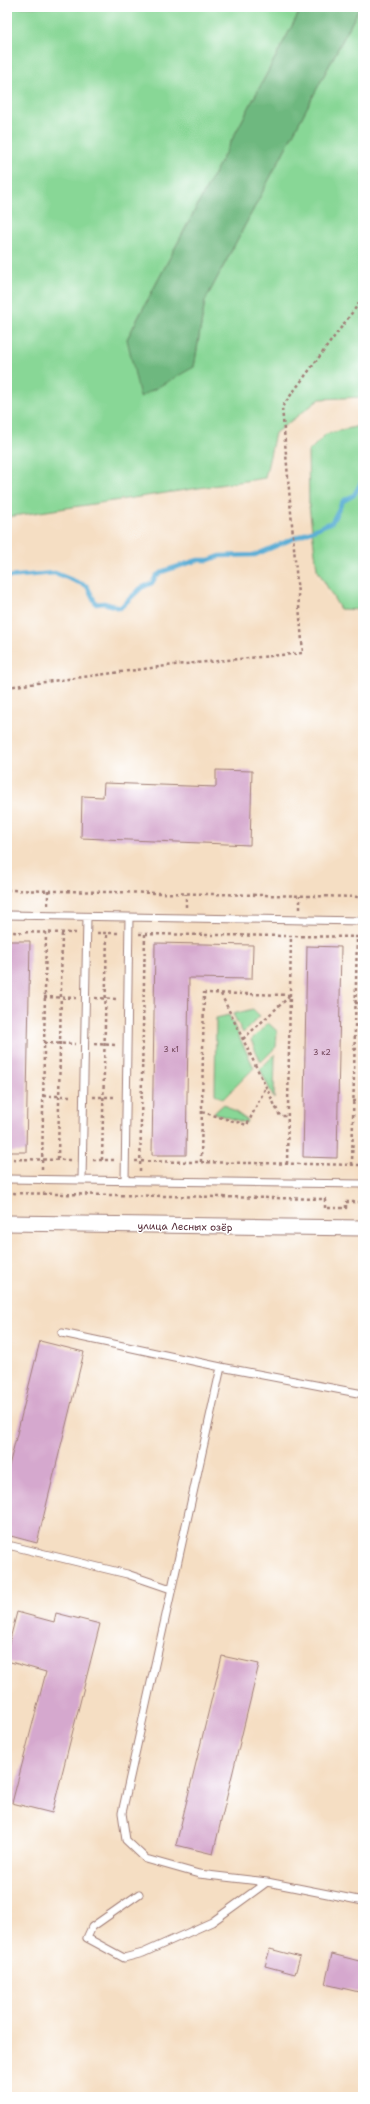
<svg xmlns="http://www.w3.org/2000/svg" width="370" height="2104" viewBox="0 0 370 2104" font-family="'Shantell Sans',sans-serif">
<rect width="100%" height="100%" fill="#fff"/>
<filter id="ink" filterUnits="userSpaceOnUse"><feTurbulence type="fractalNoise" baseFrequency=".025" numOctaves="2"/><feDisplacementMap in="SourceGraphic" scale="8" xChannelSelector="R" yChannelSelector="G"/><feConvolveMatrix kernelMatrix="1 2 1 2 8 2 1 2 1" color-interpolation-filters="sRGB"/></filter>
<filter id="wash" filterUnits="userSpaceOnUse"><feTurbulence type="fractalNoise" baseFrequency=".012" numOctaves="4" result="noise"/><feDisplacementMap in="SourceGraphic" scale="16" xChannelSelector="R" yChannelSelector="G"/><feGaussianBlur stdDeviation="0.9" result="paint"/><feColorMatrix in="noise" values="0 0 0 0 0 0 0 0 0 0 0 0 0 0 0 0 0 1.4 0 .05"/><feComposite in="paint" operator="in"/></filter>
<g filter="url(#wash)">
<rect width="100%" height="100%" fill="#f5dec3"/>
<path fill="#88d796" stroke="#697b60" d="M7,7H302L127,339L194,367L205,301L360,7H363V397L320,399L275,433L265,478L7,517Z
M363,425V610L340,609L317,569L309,506L308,452L326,434Z
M253,1009L260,1016L243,1033L233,1014Z
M229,1015L254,1068L223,1099L215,1094L216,1018Z
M268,1023L277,1031L276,1047L261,1062L251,1040Z
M275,1054L274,1099L260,1069Z
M224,1104L247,1120L246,1123L214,1113Z"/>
<path fill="#6eb87f" stroke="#5c6c55" d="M302,7H360L205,301L194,367L140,397L127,339Z"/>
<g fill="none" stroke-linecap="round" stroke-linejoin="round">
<path stroke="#5baed6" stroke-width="4.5" d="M7,577L55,573L87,586L96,604L104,603L120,608L141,588L152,583L156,576L164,571L198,560H209L220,556L255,555L332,522L343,501L354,495L363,479"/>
</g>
<g id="blocks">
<path fill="#d5a8ce" d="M216,770L252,771L250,845L81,838L82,796L103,797L104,783L216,787Z
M7,941H30L26,1152H7Z
M155,943L253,945L252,979L189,978L186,1155H152Z
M307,946L341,947L337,1158L303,1157Z
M40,1341L84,1352L37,1543L7,1535V1474Z
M17,1612L54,1622L56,1613L100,1624L52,1813L12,1803L46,1672L7,1661V1651Z
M222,1656L259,1664L213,1854L176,1845Z
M270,1949L300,1957L295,1974L265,1966Z
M332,1954L363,1962V1993L325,1984Z"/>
</g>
</g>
<g filter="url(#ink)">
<use href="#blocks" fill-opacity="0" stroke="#a07e77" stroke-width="1"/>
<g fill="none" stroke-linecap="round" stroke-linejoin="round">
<g stroke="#a07e77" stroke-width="9">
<path id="service" d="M7,915L363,921
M7,1179L363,1184
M82,1180L87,917
M125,1180L129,918
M62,1333L221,1367L122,1813L126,1840L146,1859L199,1874L267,1882L363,1901
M221,1367L363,1394
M12,1546L127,1574L171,1589
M139,1894L92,1927L87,1938L124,1958L143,1953L212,1922L267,1882"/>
</g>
<g stroke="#a07e77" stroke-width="17">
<path id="minor" d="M7,1223L363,1228"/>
</g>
<path stroke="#a07e77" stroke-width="2.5" stroke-dasharray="3 3" stroke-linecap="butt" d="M7,687L174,665L303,653L282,407L363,298
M7,890L363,897
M48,905V891
M186,907V894
M300,909V896
M7,932L76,933
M97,933H118
M139,934L363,937
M221,994L280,1116H288
M44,997L76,998
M95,998L118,999
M355,1003H363
M243,1039L290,996
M44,1043L75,1044
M94,1044L117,1045
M354,1049H363
M43,1096H72
M93,1097H116
M353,1101H363
M202,1112L247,1125L266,1087
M7,1159L72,1160
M58,1159L62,932
M93,1160H114
M102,1160L107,933
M135,1161L363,1165
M201,1162L204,993L290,995
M287,1164L291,936
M352,1165L357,937
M42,1169L46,932
M140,1171L145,934
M7,1193L325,1199V1208H346V1202H363"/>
<use href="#service" stroke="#fff" stroke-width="7"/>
<use href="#minor" stroke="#fff" stroke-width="15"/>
</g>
</g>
<g text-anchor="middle" stroke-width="3" stroke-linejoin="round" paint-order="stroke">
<g font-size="8" fill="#6d4154">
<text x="171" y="1052">3 к1</text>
<text x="322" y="1055">3 к2</text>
</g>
<g font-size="10" fill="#4a1f2b" stroke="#fff">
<text transform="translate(185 1226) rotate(1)" y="4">улица Лесных озёр</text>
</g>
</g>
<rect width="370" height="2104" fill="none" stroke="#fff" stroke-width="24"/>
</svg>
